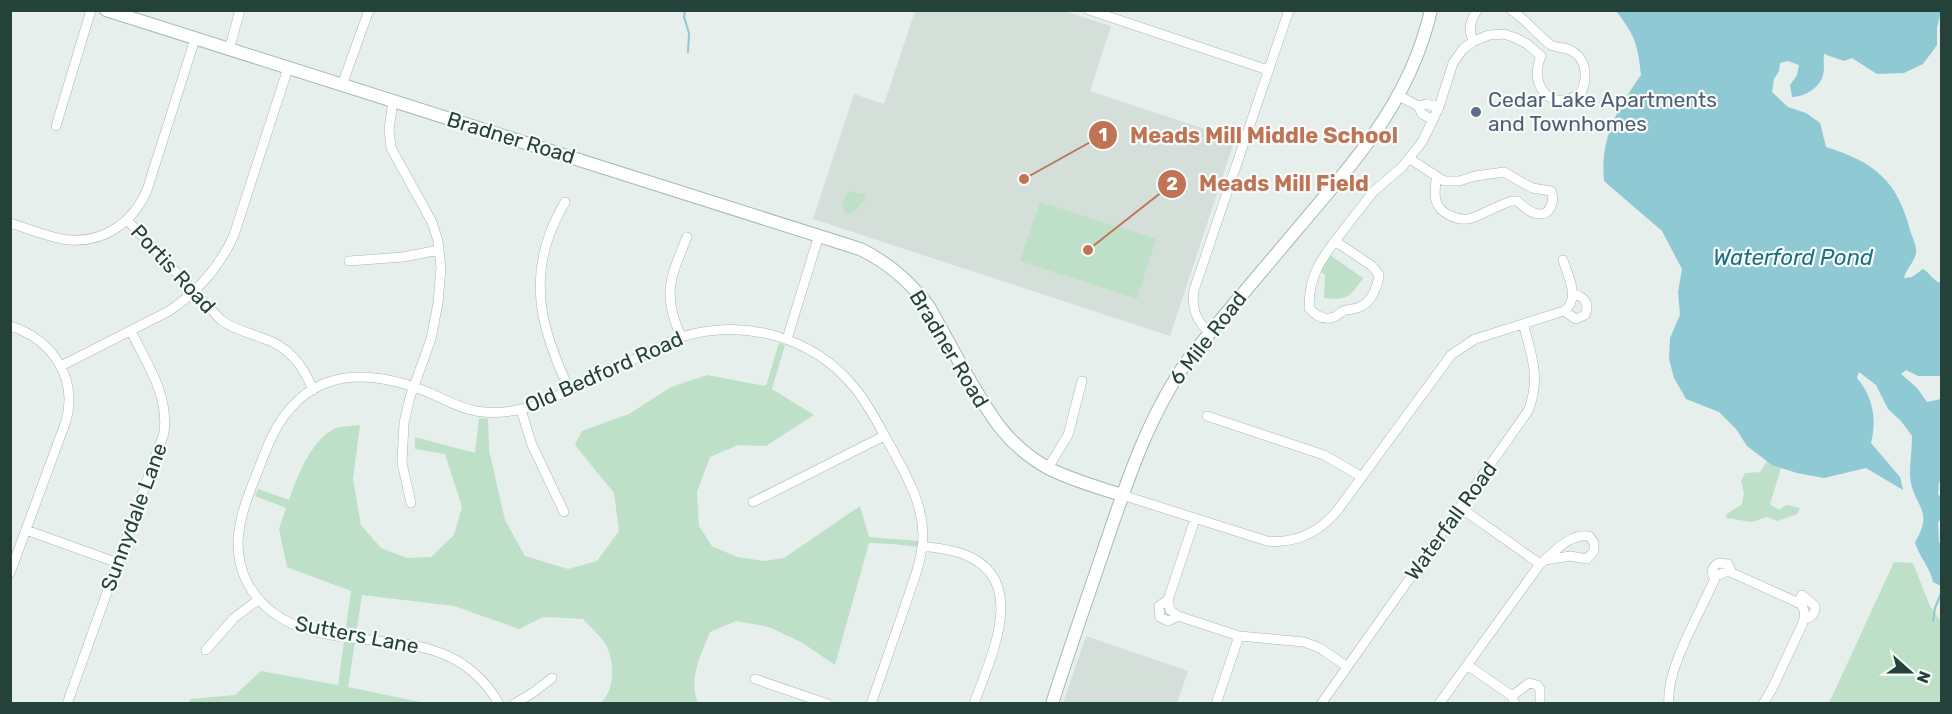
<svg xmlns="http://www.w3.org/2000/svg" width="1952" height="714" viewBox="0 0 1952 714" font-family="Rubik,sans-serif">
<rect width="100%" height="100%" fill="#e6efeb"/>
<path fill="#d4dfda" d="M915,11H1064L1111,26L1090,91L1235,139L1170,336L813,219L854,94L884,104Z
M1086,636L1188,671L1177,703H1063Z"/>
<path fill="#bfe0c8" d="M850,191L865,194L866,199L850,215C838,210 841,199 850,191Z
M1040,202L1156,239L1137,299L1020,261Z
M1330,255L1363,278C1351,296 1347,301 1324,298L1325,275L1320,271Z
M779,343L785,345L772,389L814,415L766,446L738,445L710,457L697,492L699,526L712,546L737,557L764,561L784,558L860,506L869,537L919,541L918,547L892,544L869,543L835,665L801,642L769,627L736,621L710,632C701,655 688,679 698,703H601C615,689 615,663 606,645C601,636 590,627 583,619L543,617L519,629L454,606L362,595L348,687L425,703L189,704L190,699L235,695L261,671L338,685L351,591L287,567L279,529L286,508L255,496L258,489L289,500C297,477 310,443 332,430C338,426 352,426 360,425L353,479L361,525L381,548L407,558L431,557L454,535L462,507L445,454L415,449V437L475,453L479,418L488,419L489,450L505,520L525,556L568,569L597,561L619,531L614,493L575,445L582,431L629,414L671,387L707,375L766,386Z
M1767,461L1781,468L1770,504L1779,510L1786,505L1800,508L1797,514L1778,521L1767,517L1752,522L1726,518L1727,514L1742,504L1744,493L1741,481L1745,473L1760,472Z
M1894,562L1913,563L1930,606L1941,621V703H1829Z"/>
<path fill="#8ec9d4" d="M1616,11H1941L1937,28V45L1923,64L1904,73L1877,74L1852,58L1844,61L1824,54C1823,61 1825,68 1823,75C1820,88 1804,97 1792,97L1790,85L1797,75L1799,65L1788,61L1780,63L1779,71L1774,79L1772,92L1788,107L1806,113L1820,123L1826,147C1874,162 1897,180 1910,230C1912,237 1917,246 1916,253C1914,263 1906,269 1904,278L1912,277L1923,269C1930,273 1933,281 1941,283V376H1918L1906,370L1901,374L1917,388L1927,402L1941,399L1942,482H1939L1938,494L1941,498L1942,518L1938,522L1939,542L1941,544V586L1933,582C1930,567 1919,557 1915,542C1936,508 1911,506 1910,474C1910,462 1912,448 1912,436L1901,421L1888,409L1876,385L1859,372L1857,378C1873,397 1877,419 1871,443L1900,477L1903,490L1866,468L1824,478L1797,473L1772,465L1747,446L1736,429L1719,412L1686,399L1674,378L1669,359L1670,338L1680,315L1678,292L1682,269L1662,231L1604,181C1600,137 1617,110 1641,75C1638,45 1635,35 1616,11Z"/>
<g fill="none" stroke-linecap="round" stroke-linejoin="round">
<path stroke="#8ec9d4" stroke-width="2" d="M685,10L684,17L689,33L688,52
M1933,621L1935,608L1942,591"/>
<g stroke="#a8b8b2" stroke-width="10">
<path id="street" d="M1089,10L1268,70
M1474,41C1467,30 1471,20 1477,10
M229,50L240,10
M342,85L369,10
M1399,96L1418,106
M393,101L389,129L391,148L432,222L438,241L441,268L438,303L431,339L410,397L404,423L402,463L411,503
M1433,120L1422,114L1418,106L1426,104L1439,107
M56,126L91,10
M1410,159L1444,181H1459L1475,176L1504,172L1532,188L1551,191C1555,200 1551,215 1539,214C1531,214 1523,206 1517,201H1512C1498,205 1486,213 1472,218C1459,222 1440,214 1436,201C1434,194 1436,184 1436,177
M565,202C559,213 553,224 549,236C529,292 546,339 569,389
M127,220L221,320C235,330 250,333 265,339C289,347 304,367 313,390
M10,223C29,229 50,238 69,240C105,243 134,221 147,190L195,39
M1335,241L1373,192L1402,167L1422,142L1439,107L1453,63L1463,49L1474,41L1489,35L1504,34L1516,38L1527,44L1541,56C1527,88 1555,115 1582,91C1588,76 1586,57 1570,50C1564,47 1556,48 1551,45C1538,36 1527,20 1511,10
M1335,241L1372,266L1379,275C1377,288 1372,301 1360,307C1356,309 1350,309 1346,310C1341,311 1338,316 1334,317C1323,321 1315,315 1309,308C1309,278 1318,264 1335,241Z
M349,261L403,257L439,250
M1564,311L1576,319L1585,315C1590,303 1585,297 1573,294
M10,326C52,339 78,378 66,421L10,573
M1210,333C1196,321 1191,308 1194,290L1289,10
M681,337C662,293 670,279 687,237
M787,339L819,235
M61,366L169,311C197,292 220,266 234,235L288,68
M521,410L532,445L564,512
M1207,416L1324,455L1362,477
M1048,468L1068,435L1082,381
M1122,495L1267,541C1296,544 1318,533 1337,511L1451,355L1475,339L1564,311C1581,299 1568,276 1563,260
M753,502L884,436
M1461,508L1540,564
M1195,519L1168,600L1170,610L1178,616L1239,636L1304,642L1320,648L1346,666
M26,530L118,563
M922,546C936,548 950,549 963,554C1031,579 990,658 974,704
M1715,579C1711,572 1711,567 1719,563L1728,564L1732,573
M1168,600L1159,606L1160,617L1168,621L1178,616
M1798,603L1802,595L1815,606C1816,612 1811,619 1804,619
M206,650L234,618L259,599
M1467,665L1512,696
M755,679L828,704
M67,704L164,433C169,395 147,364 131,331
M499,704C486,680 464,661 438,652C379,631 300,651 256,596C244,581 238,561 238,542C239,512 254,482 264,455C293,376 350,362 425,391C442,398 458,408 476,411C499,415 520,411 542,403L681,337C743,318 812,336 854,387C870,406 880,428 892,449C907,477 922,502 923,534C923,560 912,584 904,609C893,640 882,672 871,704
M514,704L534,692L552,678
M1216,704L1239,636
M1321,704L1528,411C1541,380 1532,355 1523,324
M1439,704L1540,564C1555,552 1568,534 1589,536L1594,543V551L1587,559L1570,556L1545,560
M1515,704L1512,696L1529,683L1537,685L1540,689V704
M1669,704C1665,669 1702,610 1716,576L1728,571L1801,604C1806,612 1805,616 1802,625L1772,689L1763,704"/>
</g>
<g stroke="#a4bbb3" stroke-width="14">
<path id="secondary" d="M106,10L860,249C889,263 910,281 929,307C941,329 953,350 965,372C988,412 1006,445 1048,468C1071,480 1097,487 1122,495
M1052,704C1068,653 1086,602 1103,552C1126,484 1148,415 1190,357C1226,313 1263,270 1299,227C1357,158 1410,101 1431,10"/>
</g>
<use href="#street" stroke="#fff" stroke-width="9"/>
<use href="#secondary" stroke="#fff" stroke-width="12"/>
</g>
<circle fill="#5c6f8a" stroke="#f7fbf9" stroke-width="2" cx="1476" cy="112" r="6"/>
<g text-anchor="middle" stroke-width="4.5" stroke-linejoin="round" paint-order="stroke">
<g font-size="21" fill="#4e5e75" stroke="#f7fbf9" text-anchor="start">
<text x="1488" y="107">Cedar Lake Apartments<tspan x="1488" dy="24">and Townhomes</tspan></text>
</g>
<g font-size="21" fill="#24423a" stroke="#f7fbf9">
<text transform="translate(511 138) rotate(17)" y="7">Bradner Road</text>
<text transform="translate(173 269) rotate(47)" y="7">Portis Road</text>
<text transform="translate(1208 338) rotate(-52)" y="7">6 Mile Road</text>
<text transform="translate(949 349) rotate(59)" y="7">Bradner Road</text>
<text transform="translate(604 372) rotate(-24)" y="7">Old Bedford Road</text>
<text transform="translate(134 517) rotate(-70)" y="7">Sunnydale Lane</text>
<text transform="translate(1451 521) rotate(-54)" y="7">Waterfall Road</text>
<text transform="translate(357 635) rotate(11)" y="7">Sutters Lane</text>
</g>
<g font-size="22" font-style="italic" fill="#1c6f80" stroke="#f7fbf9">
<text x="1793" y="265">Waterford Pond</text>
</g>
</g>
<path fill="none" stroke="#c07456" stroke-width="2" d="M1024 179L1103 135M1088 250L1172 184"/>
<g fill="#c07456" stroke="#f7fbf9" stroke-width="2">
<circle cx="1024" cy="179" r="6"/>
<circle cx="1088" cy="250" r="6"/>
<circle cx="1103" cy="135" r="15"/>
<circle cx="1172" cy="184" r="15"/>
</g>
<g font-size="18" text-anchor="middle" font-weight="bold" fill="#fff">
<text x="1103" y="141">1</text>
<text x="1172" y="190">2</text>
</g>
<g font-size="22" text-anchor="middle" font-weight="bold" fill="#c07456" stroke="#f7fbf9" stroke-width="4.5" stroke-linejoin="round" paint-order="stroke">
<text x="1264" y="143">Meads Mill Middle School</text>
<text x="1284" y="191">Meads Mill Field</text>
</g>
<rect width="1952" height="714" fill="none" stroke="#24423a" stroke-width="24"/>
<g transform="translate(1910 672) rotate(111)" stroke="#f7fbf9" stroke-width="4.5" paint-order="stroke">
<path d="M0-4.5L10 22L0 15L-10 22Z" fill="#24423a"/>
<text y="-9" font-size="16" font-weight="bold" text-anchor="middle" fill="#24423a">N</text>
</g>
</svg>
